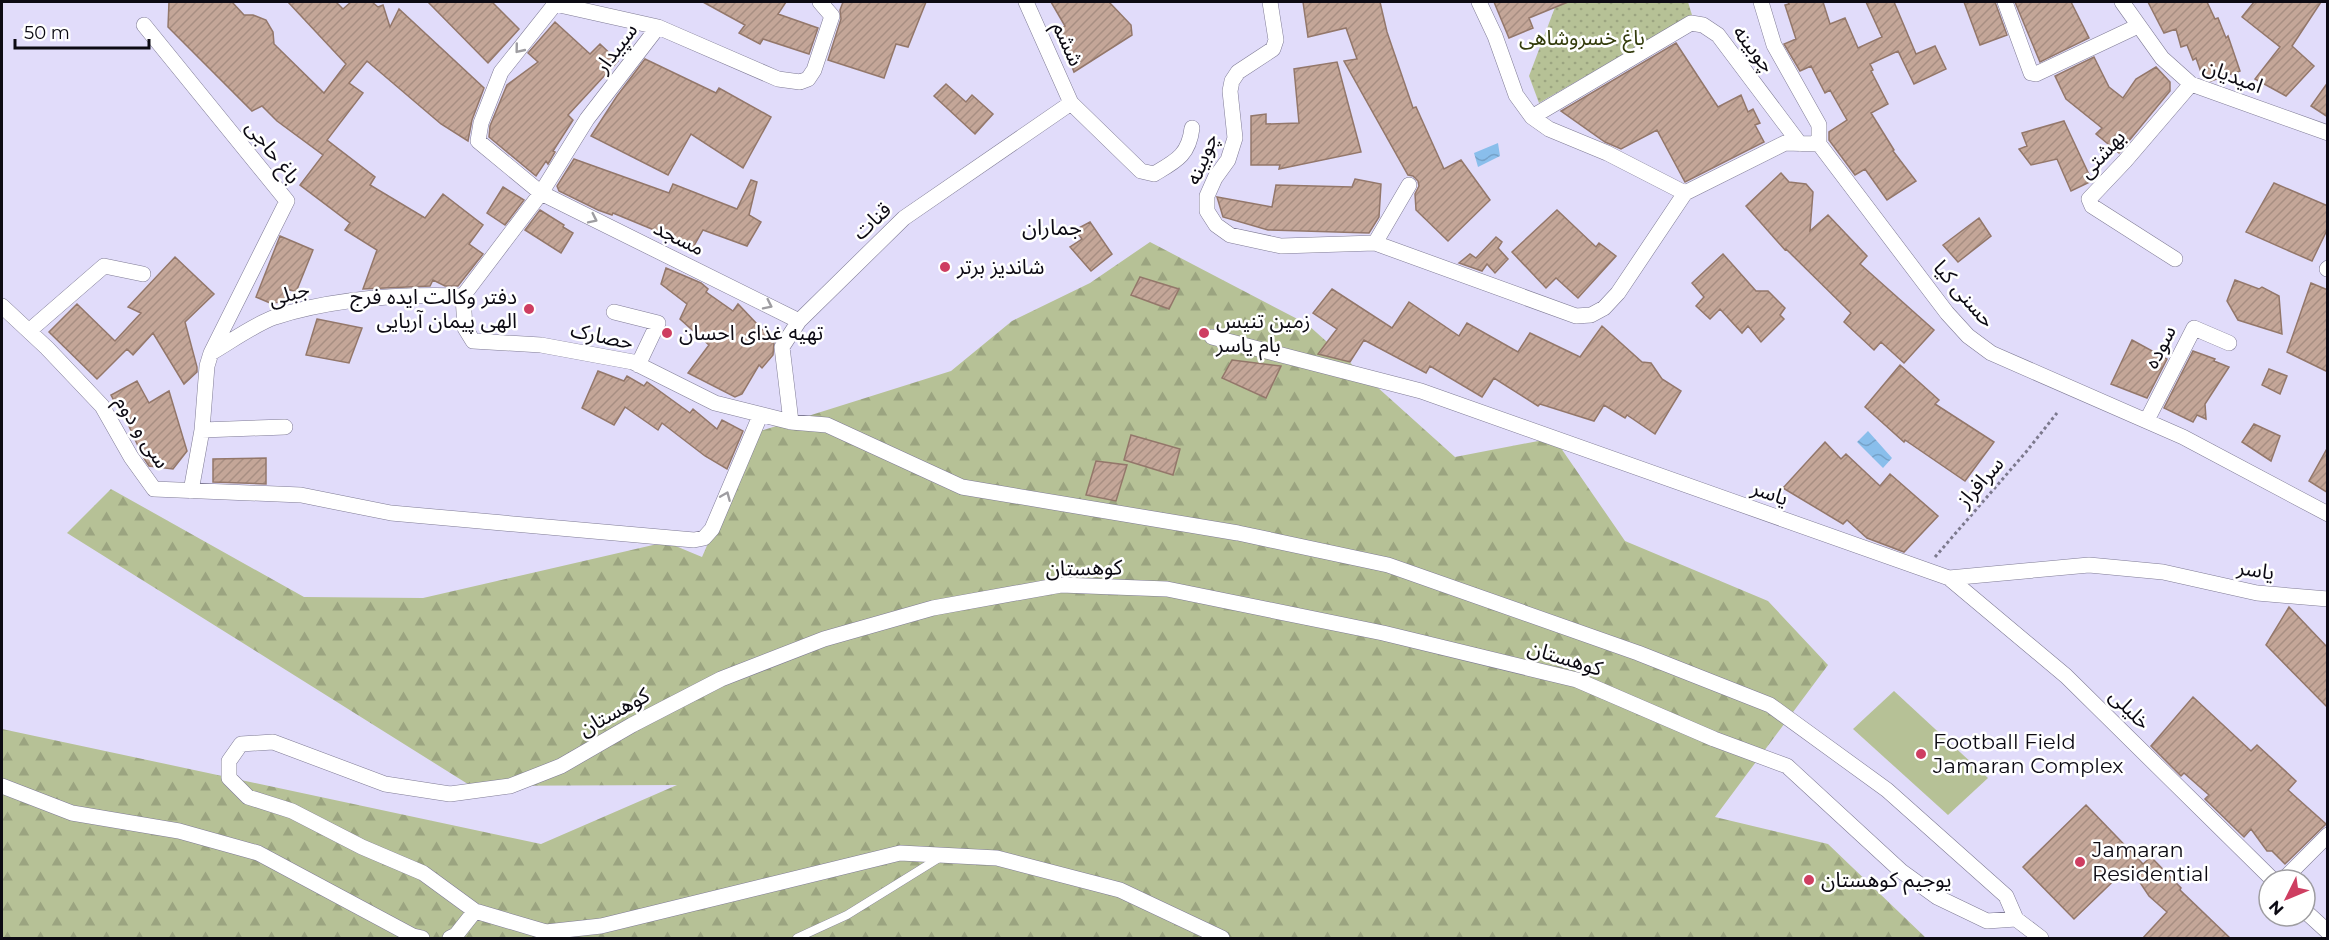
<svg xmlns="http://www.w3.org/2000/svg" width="2329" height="940" viewBox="0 0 2329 940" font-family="Montserrat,'Noto Sans Arabic',sans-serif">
<defs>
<pattern id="forest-firs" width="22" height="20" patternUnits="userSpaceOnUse" patternTransform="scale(1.5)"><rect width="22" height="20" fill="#b6c196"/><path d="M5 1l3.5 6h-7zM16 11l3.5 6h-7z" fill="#9ba480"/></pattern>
<pattern id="garden-dots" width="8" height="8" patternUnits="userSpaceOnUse" patternTransform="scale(1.5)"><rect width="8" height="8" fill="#b6c196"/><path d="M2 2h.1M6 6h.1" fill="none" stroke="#9ba480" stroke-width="1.8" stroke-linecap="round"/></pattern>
<pattern id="water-waves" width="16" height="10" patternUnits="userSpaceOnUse" patternTransform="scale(1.5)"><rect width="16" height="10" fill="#89beeb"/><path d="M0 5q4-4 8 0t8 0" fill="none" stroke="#75a2c9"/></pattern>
<pattern id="building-hatch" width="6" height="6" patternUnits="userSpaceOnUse" patternTransform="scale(1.5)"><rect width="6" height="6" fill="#c4a698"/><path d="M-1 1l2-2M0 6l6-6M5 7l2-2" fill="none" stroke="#a78e82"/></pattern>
</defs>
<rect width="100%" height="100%" fill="#e1dcfa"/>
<path fill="url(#forest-firs)" d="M1150,242L1307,324L1455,457L1554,438L1625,541L1768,601L1828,665L1715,817L1828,844L1926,938H2V729L541,844L677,785L471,786L67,533L111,489L304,597L423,598L666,542L702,557L757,432L951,371L1012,321L1090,283Z"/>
<path fill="url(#garden-dots)" d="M1557,2H1688L1692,15L1539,103L1529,76Z"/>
<path fill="#b6c196" d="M1894,691L1988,778L1948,815L1853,729Z"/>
<path fill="url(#water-waves)" d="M1498,143L1500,156L1478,167L1474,153Z
M1868,431L1892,458L1883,468L1857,442Z"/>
<path fill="url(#building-hatch)" stroke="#93776a" stroke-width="1.5" d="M169,2H232L244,15H253L266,20L273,32L274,44L324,93L346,64L288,2H336L343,9L351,2H372L378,7L383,5L390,27L399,9L484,88L472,120L468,141L441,124L367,61L349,83L363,93L327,140L375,177L370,185L425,218L443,194L483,225L469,244L483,254L458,286H445L433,280L430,286L363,289L377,250L345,230L350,223L300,185L323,155L277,121L262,106L252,111L168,27Z
M428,2H492L519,29L488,63Z
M703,2H786L778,14L818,28L809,54L763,39L760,44L739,33L745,25Z
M843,2H926L908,47L896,44L884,78L828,60L841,19L840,10Z
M1051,2H1109L1131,25L1132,35L1074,72L1058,29L1065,26Z
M1303,2H1380L1387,32L1413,108L1416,107L1444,169L1461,160L1490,200L1448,241L1416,210L1415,194L1419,186L1418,181L1413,176L1408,175L1344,61L1357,59L1346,28L1308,37Z
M1494,2H1568L1529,18L1533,28L1509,38Z
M1788,2H1823L1830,24L1845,18L1858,48L1882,37L1866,2H1894L1916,54L1935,46L1946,69L1914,84L1898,51L1870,64L1873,70L1871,71L1888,104L1871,113L1894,150L1893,151L1916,181L1887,200L1865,169L1855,175L1829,140V132L1847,120L1830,90L1825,93L1811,66L1800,71L1784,44L1796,39L1785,5L1789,4Z
M1964,2H1995L2007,35L1980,45Z
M2015,2H2071L2089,38L2040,62Z
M2148,2H2207L2215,19L2218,18L2226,38L2228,36L2240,71L2211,81L2203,78L2196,58L2193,60L2187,45L2181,47L2176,29L2164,33Z
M2254,2H2321L2292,46L2314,66L2286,96L2255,79L2280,47L2242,17Z
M555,22L590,54L600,44L618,61L568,115L573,120L553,151L555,152L548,164L546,161L536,176L489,137L490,126L507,85L538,62L528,53Z
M1676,43L1718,107L1741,95L1748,112L1753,109L1760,123L1755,125L1764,142L1685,182L1657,130L1621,149L1605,142L1561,111Z
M2094,57L2109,87L2123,98L2136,79L2156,67L2170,82V91L2119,153L2096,134L2102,128L2066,99L2055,76Z
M645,59L716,93L719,88L771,117L743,168L691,134L668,175L591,136L617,96Z
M1337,62L1361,152L1279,169L1280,165H1251V116L1266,114V124L1299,123L1294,69Z
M2328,82V117L2311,106Z
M946,84L966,102L972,95L993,114L975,134L934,96Z
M2064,121L2092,181L2071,191L2057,159L2031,165L2019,149L2027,146L2022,133Z
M574,159L669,193L673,184L737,209L751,180L757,182L749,215L761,222L747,246L703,230L691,251L659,232L613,213L612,215L598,210L559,191L557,186Z
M1781,173L1789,182L1806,184L1813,192L1810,231L1828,215L1867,256L1860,264L1934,330L1904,363L1881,342L1874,350L1844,322L1851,313L1786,249L1785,250L1746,206Z
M1355,179L1381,184L1379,217L1369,233L1268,230L1223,217L1217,197L1272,207L1276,185L1352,187Z
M2274,183L2328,206V228L2312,261L2246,232Z
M503,187L524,200L505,225L487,213Z
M540,210L564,225L563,227L573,233L561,253L525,230Z
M1557,210L1596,247L1599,243L1616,256L1578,298L1556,278L1546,288L1512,252Z
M1979,218L1991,236L1958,262L1943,245Z
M1090,222L1112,254L1091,271L1070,247L1082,239L1075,230Z
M280,236L313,250L296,292L288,289L283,302L270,303L256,297Z
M1496,237L1502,242L1498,248L1508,259L1495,273L1487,264L1482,271L1459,263L1470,254L1476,258Z
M1723,254L1756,291H1768L1785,308L1780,315L1784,319L1761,342L1748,326L1742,333L1720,309L1710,319L1696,306L1704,297L1692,283Z
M175,257L214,294L185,322L197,367V372L184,384L153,333L133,355L127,349L97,379L49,332L77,304L115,341L141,313L128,307Z
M666,268L701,283L708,289L706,292L733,311L738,304L774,342L773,355L762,368L759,365L742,394L735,397L688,373L709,345L680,319L687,304L661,284Z
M1140,277L1179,289L1169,309L1131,295Z
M2235,280L2259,289L2262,287L2279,296L2282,334L2238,320L2227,301Z
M2311,283L2328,290V372L2287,352Z
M1332,289L1392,328L1409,302L1459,336L1467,323L1518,352L1530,333L1580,357L1602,326L1642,362L1651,363L1662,379L1681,391L1655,434L1627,415L1625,418L1604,405L1594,421L1540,404L1538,406L1494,378L1482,397L1430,366L1426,373L1364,340L1350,362L1318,354L1337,329L1313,313Z
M317,319L362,328L349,363L306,355Z
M2132,340L2167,359L2147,398L2111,384Z
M2193,351L2215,359L2214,361L2229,367L2205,404L2206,419L2197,415L2193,422L2164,408Z
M1232,360L1281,366L1266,398L1222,378Z
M1900,365L1939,400L1935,404L1994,442L1965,481L1905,440L1904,442L1865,407Z
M2269,369L2287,376L2280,394L2262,385Z
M598,371L624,381L627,376L644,386L647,382L690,413L693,409L717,429L722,420L743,431L727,469L705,456L662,423L658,430L625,407L614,425L582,408Z
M137,381L149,403L169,391L187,451L173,469L149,466L143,457L122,411L120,412L111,395Z
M2254,424L2280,436L2271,461L2242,442Z
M1131,435L1180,449L1173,475L1124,460Z
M1825,442L1841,459L1846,454L1880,486L1890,474L1938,516L1904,552L1867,538L1847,520L1843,524L1783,488Z
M2328,447V493L2309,481Z
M266,458V484L213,482V459Z
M1096,461L1127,465L1116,501L1086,495Z
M2289,607L2328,648V708L2266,645Z
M2193,697L2251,751L2257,745L2296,781L2288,790L2326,824L2285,864L2272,851H2267L2251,829L2244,837L2205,799L2209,795L2184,773L2181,776L2151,746Z
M2086,805L2143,864L2151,857L2181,888L2180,890L2231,939H2142L2167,912L2149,896L2129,866L2074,919L2023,867Z"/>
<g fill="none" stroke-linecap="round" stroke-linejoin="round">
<g stroke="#7f7b95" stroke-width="9">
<path id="lane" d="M797,938L847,915L939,858"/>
</g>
<g stroke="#7f7b95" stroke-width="16">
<path id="street" d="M553,2L555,4L658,27L778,79L800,82L808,79L814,70L832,16L820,2
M1026,2L1071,103L1141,171L1154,174C1176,161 1189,155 1192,128
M1270,2L1276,40L1273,49L1238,72L1232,81L1230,91L1235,138L1228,160L1215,178L1207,196V211L1216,225L1230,235L1281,246L1375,243L1576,316L1591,315L1604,308L1618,293L1685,193
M1479,2L1495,36L1516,95L1532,117L1549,129L1607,153L1685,193L1785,143L1819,144
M1761,2L1774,45L1819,125V144L1947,313L1968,336L1991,353L2183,437L2328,514
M2005,2L2031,73L2036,74L2138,26
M2122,2L2162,58L2191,84L2328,133
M555,4L501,72L481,123L478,141L541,193L799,321
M144,25L287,201L211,353
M1532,117L1691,23L1703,25L1718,35L1800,144
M1375,243L1409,185
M2175,259L2092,206L2089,199L2125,161L2191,84
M2327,269L2328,268
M463,296L465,328L473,341L541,345L633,362L715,403L791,422L827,425L962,487L1238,533L1388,565L1638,653L1770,705L1887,790L2006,896L2016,919L2041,938
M463,296L541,193L587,119L658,27
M2,306L47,348L102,406L131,457L154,489L301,495L391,513L694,540L704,538L712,529L760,416
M614,312L658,323L638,365
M29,331L104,266L143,274
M1212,337L1421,391L1949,578L2089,565L2163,572L2257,593L2328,599
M2147,420L2194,328L2229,343
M791,422L782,347L799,321L904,218L1071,103
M202,430L285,427
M191,491L202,430L207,366L211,353C230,342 255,324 275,317C335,298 401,294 463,296
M1949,578L2066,676L2273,880
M2,786L72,813L179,831L258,853L413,936L422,938
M2283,880L2328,835
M2305,911L2328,932
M450,938L456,935L475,911
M1222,938L1120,890L997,858L900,853L601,926L546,932L475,911L423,873L362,847L292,811L248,797L229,778V761L241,744L273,742L385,784L450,794L510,786L561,766L632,725L721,679L824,639L933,608L1061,585L1167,589L1383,633L1577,680L1714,739L1787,766L1901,871L1937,897L1987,921L2016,919"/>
</g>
<path stroke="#7c798d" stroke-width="3" stroke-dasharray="3 3" stroke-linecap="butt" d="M1935,557L2026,452L2057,413"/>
<use href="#lane" stroke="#fff" stroke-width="8"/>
<use href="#street" stroke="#fff" stroke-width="15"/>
</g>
<defs><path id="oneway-chevron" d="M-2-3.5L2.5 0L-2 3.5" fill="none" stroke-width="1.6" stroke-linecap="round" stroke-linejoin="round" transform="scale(1.5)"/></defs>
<g stroke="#9e9da1">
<use href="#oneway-chevron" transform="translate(519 49) rotate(129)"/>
<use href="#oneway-chevron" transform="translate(593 219) rotate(26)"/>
<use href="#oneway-chevron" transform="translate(768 305) rotate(26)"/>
<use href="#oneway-chevron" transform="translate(726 496) rotate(-67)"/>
</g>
<g fill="#ce3e61" stroke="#fff" stroke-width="2">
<circle cx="945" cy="267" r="6"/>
<circle cx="529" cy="309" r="6"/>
<circle cx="667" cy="333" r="6"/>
<circle cx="1204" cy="333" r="6"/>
<circle cx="1921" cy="754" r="6"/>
<circle cx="2080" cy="862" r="6"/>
<circle cx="1809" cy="880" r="6"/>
</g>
<g text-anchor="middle" stroke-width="5" stroke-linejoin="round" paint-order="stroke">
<g font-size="21" fill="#333c0c" stroke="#fff">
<text x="1582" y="45">باغ خسروشاهی</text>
</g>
<g font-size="21" fill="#0c0a13" stroke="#fff">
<text transform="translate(1068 44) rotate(66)" y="7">ششم</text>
<text transform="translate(616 48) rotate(-53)" y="7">سپیدار</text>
<text transform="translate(1754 49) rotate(52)" y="7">چوبینه</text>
<text transform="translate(2233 76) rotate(21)" y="7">امیدیان</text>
<text transform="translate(273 152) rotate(52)" y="7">باغ حاجی</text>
<text transform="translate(2102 154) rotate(-47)" y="7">بهشتی</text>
<text transform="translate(1202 159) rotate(-68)" y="7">چوبینه</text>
<text transform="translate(872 221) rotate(-43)" y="7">قنات</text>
<text transform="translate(679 238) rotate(26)" y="7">مسجد</text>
<text transform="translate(289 294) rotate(-16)" y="7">جبلی</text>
<text transform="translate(1964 294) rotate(49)" y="7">حسنی کیا</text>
<text transform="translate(602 336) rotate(12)" y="7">حصارک</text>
<text transform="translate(2160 347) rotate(-63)" y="7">سوده</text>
<text transform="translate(142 432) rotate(57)" y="7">سی و دوم</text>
<text transform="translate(1980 482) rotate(-49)" y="7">سرافراز</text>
<text transform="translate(1770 493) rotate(19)" y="7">یاسر</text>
<text transform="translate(1084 568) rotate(-1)" y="7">کوهستان</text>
<text transform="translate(2256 570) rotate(9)" y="7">یاسر</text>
<text transform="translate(1565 658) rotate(17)" y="7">کوهستان</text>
<text transform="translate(2130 709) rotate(45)" y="7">خلیلی</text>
<text transform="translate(614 712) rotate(-29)" y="7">کوهستان</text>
</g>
<g font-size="21" fill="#0c0a13" stroke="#fff" text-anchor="start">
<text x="957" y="274">شاندیز برتر</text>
<text x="517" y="304" text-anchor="end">دفتر وکالت ایده فرج<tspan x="517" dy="24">الهی پیمان آریایی</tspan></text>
<text x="1216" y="328">زمین تنیس<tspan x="1216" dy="24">بام یاسر</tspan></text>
<text x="679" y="340">تهیه غذای احسان</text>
<text x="1933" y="749">Football Field<tspan x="1933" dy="24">Jamaran Complex</tspan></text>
<text x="2092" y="857">Jamaran<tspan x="2092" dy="24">Residential</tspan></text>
<text x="1821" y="887">یوجیم کوهستان</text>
</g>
<g font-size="22" fill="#0c0a13" stroke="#fff">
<text x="1052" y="235">جماران</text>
</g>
</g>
<rect width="2329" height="940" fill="none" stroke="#0c0a13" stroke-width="6"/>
<g transform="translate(2287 898) rotate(227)"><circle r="28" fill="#ffffff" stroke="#9e9da1" stroke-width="1.5"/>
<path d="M0-4.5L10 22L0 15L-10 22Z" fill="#ce3e61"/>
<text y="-9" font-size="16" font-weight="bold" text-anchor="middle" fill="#0c0a13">N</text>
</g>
<path d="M15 39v9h134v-9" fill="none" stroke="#0c0a13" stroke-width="3"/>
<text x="24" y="39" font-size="18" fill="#0c0a13" stroke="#ffffff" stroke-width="4.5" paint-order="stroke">50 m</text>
</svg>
